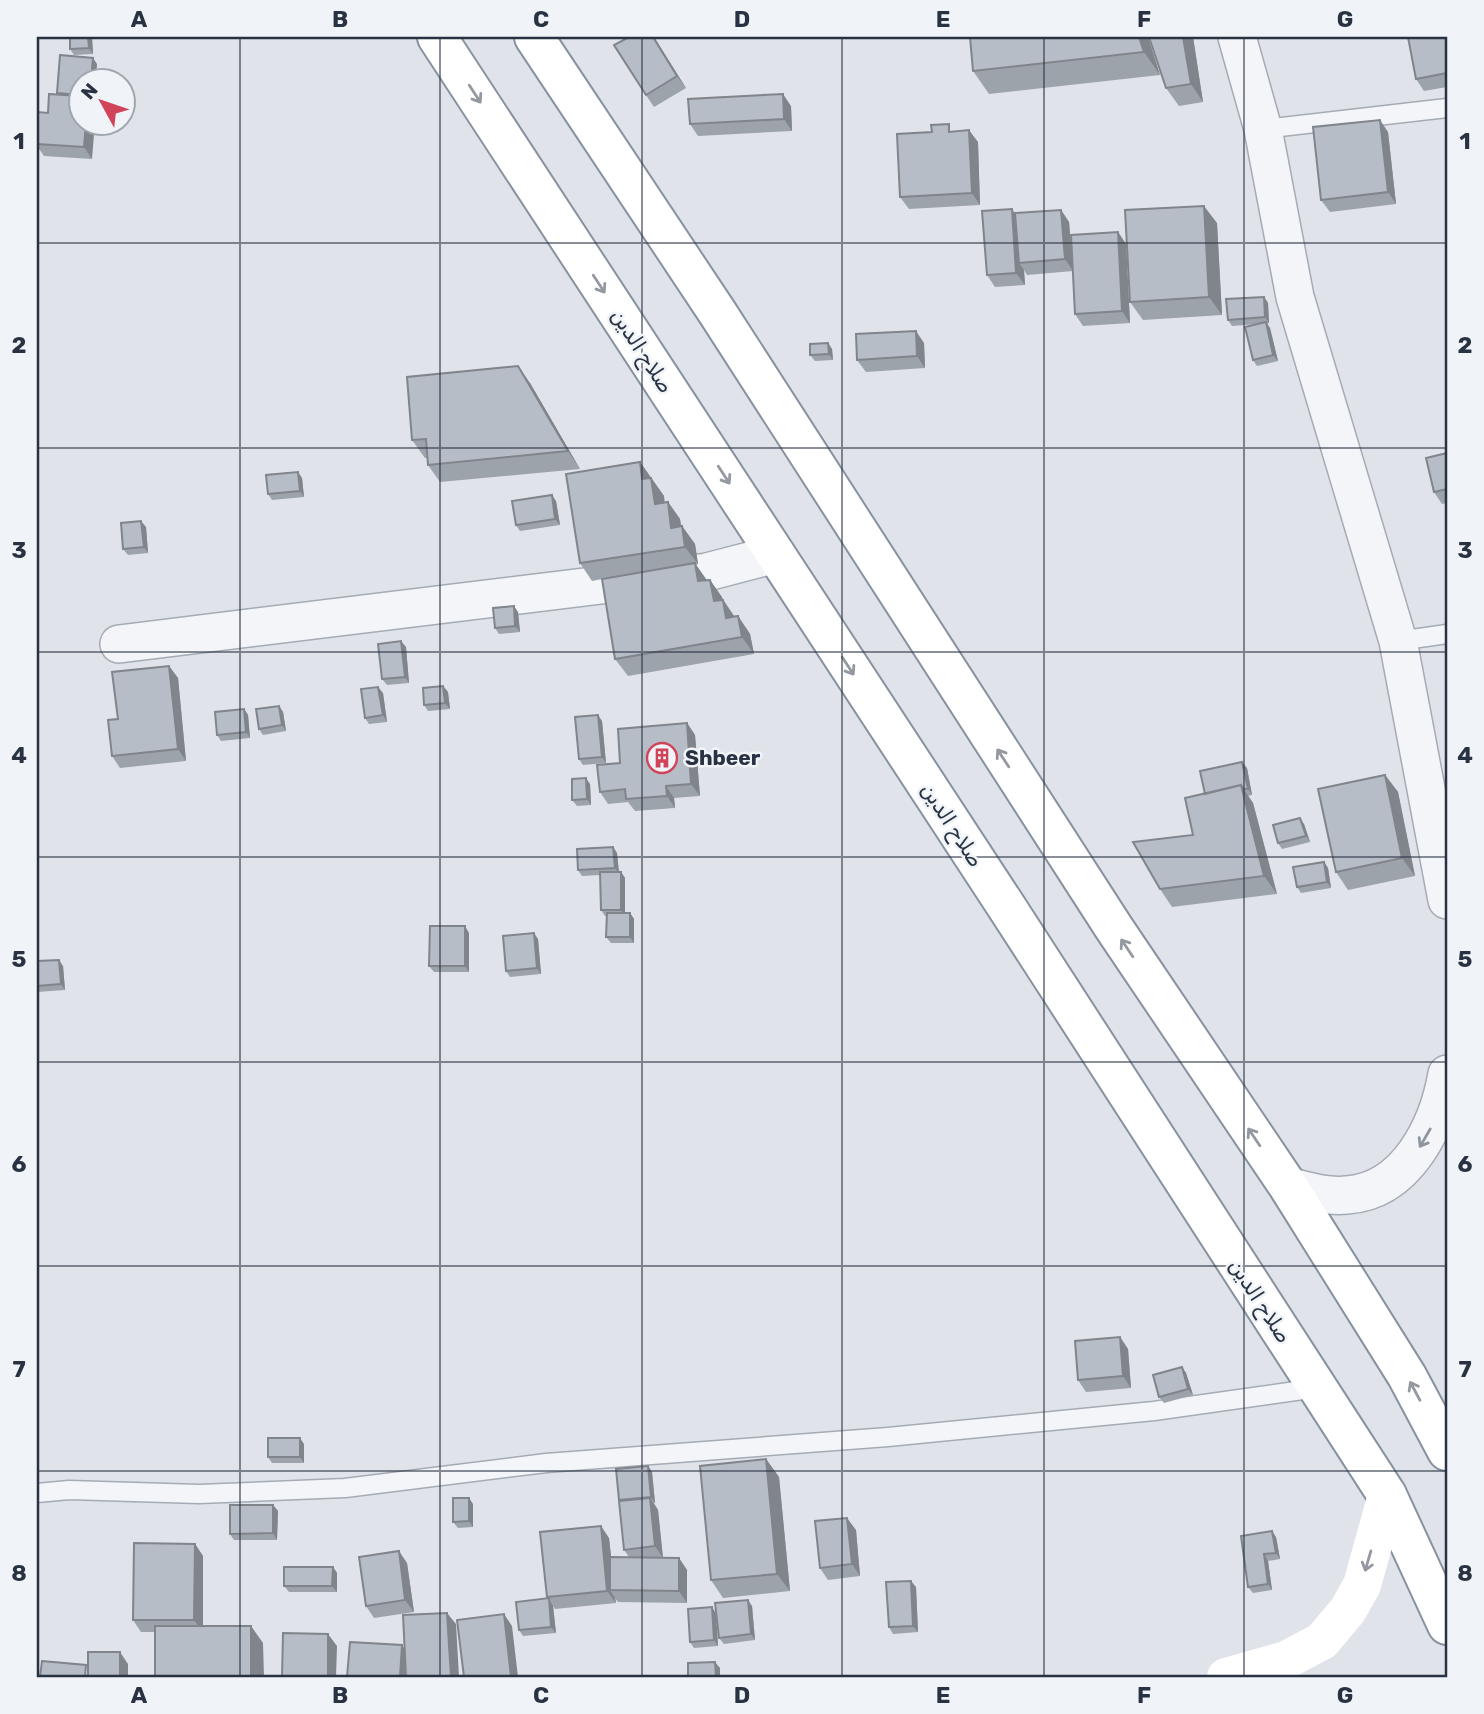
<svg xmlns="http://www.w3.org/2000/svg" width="1484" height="1714" viewBox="0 0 1484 1714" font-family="Rubik,Vazirmatn,sans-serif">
<rect width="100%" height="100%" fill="#e0e4ea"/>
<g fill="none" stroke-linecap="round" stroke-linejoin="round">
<g stroke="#a5abb4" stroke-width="21">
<path id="service" d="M1263,129L1447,108
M1398,641L1447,634
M37,1493L69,1490L199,1494L345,1488L546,1463L888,1437L1154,1411L1317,1388"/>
</g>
<g stroke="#a5abb4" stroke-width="40">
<path id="minor" d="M1237,37L1263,129L1295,297L1398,641L1447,900
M119,644L707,572L776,554
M1288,1186C1307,1191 1326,1197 1347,1195C1407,1191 1438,1126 1447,1074"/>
</g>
<g stroke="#8792a1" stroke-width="42">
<path id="trunk" d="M437,37L1006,906L1387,1495L1447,1625
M534,37L717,312L1114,928L1288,1186L1407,1376L1447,1451"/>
</g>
<use href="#service" stroke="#f3f5f8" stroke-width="18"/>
<use href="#minor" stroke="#f3f5f8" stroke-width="37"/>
<path stroke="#fff" stroke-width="38" d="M1226,1677L1286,1660L1322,1641L1348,1610L1362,1585L1387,1495"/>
<use href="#trunk" stroke="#fff" stroke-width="38"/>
</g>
<path fill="#9da3ab" d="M92,37L93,54L74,55L70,49Z
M653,37L686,88L654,107L646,95Z
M1148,37L1160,75L989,94L973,71Z
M1193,37L1203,102L1179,106L1166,88Z
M1447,37V87L1424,91L1416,79Z
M97,64L80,80V122L92,159L44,156L37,146V128L48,113L58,94L57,93Z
M791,106L792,131L698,136L690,124Z
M954,131L978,142L980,205L909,209L900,197Z
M1388,132L1396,204L1330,212L1321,200Z
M1061,210L1069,222L1072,256L1118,232L1126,244L1130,323L1083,326L1075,314L1073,271L1027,275L1024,270L1025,285L995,287L987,275L1015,213Z
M1217,223L1222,315L1143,320L1130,302Z
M1264,297L1268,303L1269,323L1267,324L1270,328L1278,361L1257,366L1253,360L1257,324L1232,326L1228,320Z
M828,343L832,349L833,360L815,361L810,355Z
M924,343L925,368L866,372L857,360Z
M530,383L580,469L440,482L428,465L427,458H425L412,440Z
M1447,453V503L1442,504L1434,492Z
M640,462L664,496V502H668L680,519L681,526H682L695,544L698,564L696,565L707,580H710L735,617L738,616L750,634L754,654L628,676L615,659L602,579L592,581L580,563Z
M302,478L304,497L272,500L268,494Z
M556,501L560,525L520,531L516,525Z
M146,527L148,553L128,555L123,549Z
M518,612L520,632L499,634L495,628Z
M406,647L409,683L387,685L382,679Z
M169,666L178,678L186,761L120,768L112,756L118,719Z
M443,686L448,692L450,709L428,711L424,705Z
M383,693L387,722L369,724L365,718Z
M279,706L283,712L286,731L263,735L259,729Z
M244,709L248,715L250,738L221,741L217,735Z
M602,721L606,763L583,765L579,759Z
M687,723L695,735L700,796L674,798L675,808L635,811L628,802L608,804L600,792L620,763Z
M1247,768L1252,795L1248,796L1253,803L1277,894L1172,907L1160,889L1193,835L1205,794Z
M1385,775L1398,792L1415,876L1348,890L1336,872Z
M590,784L591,805L577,806L572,800Z
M1304,824L1310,842L1282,849L1278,843Z
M613,847L617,853L619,872H621L625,878V913H630L634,919V943H611L606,937L607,916H605L601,910L600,875L582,876L578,870Z
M1324,862L1328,868L1331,888L1301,893L1297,887Z
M469,933V972H434L429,966Z
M538,939L541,974L510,977L506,971Z
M37,961L63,966L65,990L37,992Z
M1120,1337L1128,1349L1131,1388L1086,1392L1078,1380Z
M1182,1367L1186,1373L1193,1395L1164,1403L1159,1397Z
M304,1444V1463H272L268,1457Z
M766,1459L779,1477L790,1591L723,1598L711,1580Z
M648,1466L652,1472L655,1503H654L658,1510L663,1558H679L687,1570V1603L618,1602L615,1598L616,1603L555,1609L553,1606L556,1633L523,1636L519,1630L548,1598L547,1597L609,1538L611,1557H629L624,1550Z
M473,1504V1527L458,1528L453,1522Z
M273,1505L278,1511L277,1540H234L230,1534Z
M856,1530L860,1576L828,1580L820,1568Z
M1241,1536L1276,1537L1280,1559L1268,1561L1272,1590L1253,1593L1248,1587Z
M195,1544L203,1556V1626L263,1643L155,1632H141L133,1620Z
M407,1563L414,1612L374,1618L366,1606Z
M333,1567L337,1573V1592H289L284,1586Z
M916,1587L918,1632L893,1634L889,1627Z
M752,1606L755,1640L724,1644L719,1638Z
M712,1607L716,1614L718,1646L694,1648L690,1642Z"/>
<path fill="#80848b" d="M88,37H92L93,54L89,48Z
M653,37H654L686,88L677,76Z
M1139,37H1148L1160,75L1144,52Z
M1183,37H1193L1203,102L1191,84Z
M93,58L97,64L96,80H91Z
M783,94L791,106L792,131L784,119Z
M1380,120L1388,132L1396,204L1388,192Z
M86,122H95L92,159L84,147Z
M969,130L978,142L980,205L972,193Z
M1204,206L1217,223L1222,315L1209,297Z
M1012,209L1020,221L1019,263L1024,270L1025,285L1016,273Z
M1061,210L1069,222L1073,271L1065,259Z
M1118,232L1126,244L1130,323L1122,311Z
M1264,297L1268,303L1269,323L1265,317Z
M1266,322L1270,328L1278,361L1273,355Z
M916,331L924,343L925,368L917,356Z
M828,343L832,349L833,360L829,354Z
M518,366L530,383L580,469L568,451Z
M640,462L664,496L667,522L655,504L642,479Z
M298,472L302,478L304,497L300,491Z
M552,495L556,501L560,525L555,519Z
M668,502L680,519L684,545L671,528Z
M141,521L146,527L148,553L144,547Z
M682,526L695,544L698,564L685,547Z
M695,563L707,581H698Z
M710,580L722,597L726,619L714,601Z
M723,600L735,618H726Z
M514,606L518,612L520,632L515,626Z
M738,616L750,634L754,654L742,637Z
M401,641L406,647L409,683L405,677Z
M169,666L178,678L186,761L178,749Z
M443,686L448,692L450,709L445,703Z
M378,687L383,693L387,722L383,715Z
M279,706L283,712L286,731L282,725Z
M244,709L248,715L250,738L246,732Z
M598,715L602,721L606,763L602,757Z
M687,723L695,735L700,796L691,784Z
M1242,762L1247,768L1252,795L1248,789Z
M1385,775L1398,792L1415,876L1402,858Z
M586,778L590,784L591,805L587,799Z
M1241,785L1253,803L1277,894L1264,876Z
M666,786L674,798L675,808L667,796Z
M1300,818L1304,824L1310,842L1306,836Z
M613,847L617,853L619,874L615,868Z
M1324,862L1328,868L1331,888L1327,882Z
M621,872L625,878V916L621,910Z
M630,913L634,919V943L630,937Z
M465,926L469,933V972L465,966Z
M534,933L538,939L541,974L537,968Z
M59,960L63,966L65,990L61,984Z
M1120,1337L1128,1349L1131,1388L1123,1376Z
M1182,1367L1186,1373L1193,1395L1188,1389Z
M300,1438L304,1444V1463L300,1457Z
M766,1459L779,1477L790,1591L777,1574Z
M648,1466L652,1472L655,1503L651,1497Z
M469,1498L473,1504V1527L469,1521Z
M650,1498L658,1510L663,1558L655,1546Z
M273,1505L278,1511L277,1540L273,1533Z
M847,1518L856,1530L860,1576L852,1564Z
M601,1526L609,1538L615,1590H610L615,1598L616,1603L607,1591Z
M1272,1531L1276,1537L1280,1559L1276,1553Z
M195,1544L203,1556V1632L194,1620Z
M399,1551L407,1563L414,1612L405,1600Z
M37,1553L39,1556V1579L37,1576Z
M1264,1554L1268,1561L1272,1590L1268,1584Z
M679,1558L687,1570V1603L679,1591Z
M333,1567L337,1573V1592L332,1586Z
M911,1581L916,1587L918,1632L913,1626Z
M549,1600L553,1606L556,1633L551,1627Z
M748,1600L752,1606L755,1640L751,1634Z
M712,1607L716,1614L718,1646L714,1640Z
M447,1613L456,1624L459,1677H451Z
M504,1614L512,1626L518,1677H511Z
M251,1626L263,1643L264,1677H251Z
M328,1634L337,1646L336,1677H328Z
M402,1645L410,1657L409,1677H400Z
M120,1652L128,1664V1677H120Z
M715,1662L720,1668V1677H716Z"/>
<path fill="#b7bdc7" stroke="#80848b" stroke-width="2" d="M70,37H88L89,48L70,49Z
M629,37H653L677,76L646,95L614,45Z
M970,37H1139L1144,52L973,71Z
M1149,37H1183L1191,84L1166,88Z
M1408,37H1447V73L1416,79Z
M60,55L93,58L91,80H80V95L57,93Z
M49,94L80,96V122H86L84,147L37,144L38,112L48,113Z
M783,94L784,119L690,124L688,99Z
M1380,120L1388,192L1321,200L1313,127Z
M949,124V132L969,130L972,193L900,197L897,134L932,132L931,125Z
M1204,206L1209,297L1130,302L1125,210Z
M1012,209L1016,273L987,275L982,211Z
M1061,210L1065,259L1019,263L1015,213Z
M1118,232L1122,311L1075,314L1071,235Z
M1264,297L1265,317L1228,320L1226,299Z
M1266,322L1273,355L1253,360L1245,327Z
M916,331L917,356L857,360L856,334Z
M828,343L829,354L810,355V344Z
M518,366L568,451L428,465L426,439L412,440L407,377Z
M1447,453V489L1434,492L1426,458Z
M640,462L642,479L651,478L655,504L668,502L671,528L682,526L685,547L580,563L566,474Z
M298,472L300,491L268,494L266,475Z
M552,495L555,519L516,525L512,501Z
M141,521L144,547L123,549L121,523Z
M695,563L698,581L710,580L714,601L723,600L726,618L738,616L742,637L615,659L602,579Z
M514,606L515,626L495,628L493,608Z
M401,641L405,677L382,679L378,644Z
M169,666L178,749L112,756L108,720L118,719L112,672Z
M443,686L445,703L424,705L423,688Z
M378,687L383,715L365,718L361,689Z
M279,706L282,725L259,729L256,709Z
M244,709L246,732L217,735L215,712Z
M598,715L602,757L579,759L575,717Z
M687,723L691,784L666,786L667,796L626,799L625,789L600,792L597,765L620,763L618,729Z
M1242,762L1248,789H1244L1241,785L1205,794L1200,771Z
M1385,775L1402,858L1336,872L1318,789Z
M586,778L587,799L572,800V779Z
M1241,785L1264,876L1160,889L1133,842L1193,835L1185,798Z
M1300,818L1306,836L1278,843L1273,825Z
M613,847L615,868L578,870L577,849Z
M1324,862L1327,882L1297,887L1293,867Z
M600,872H621V910H601Z
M607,913H630V937H606Z
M430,926H465V966H429Z
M534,933L537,968L506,971L503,936Z
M59,960L61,984L37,986V961Z
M1120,1337L1123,1376L1078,1380L1075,1341Z
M1182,1367L1188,1389L1159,1397L1153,1375Z
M268,1438H300V1457H268Z
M766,1459L777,1574L711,1580L700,1466Z
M648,1466L651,1497L619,1500L616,1469Z
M453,1498H469V1521L453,1522Z
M650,1498L655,1546L624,1550L619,1501Z
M230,1505H273V1533L230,1534Z
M847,1518L852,1564L820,1568L815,1521Z
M601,1526L607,1591L547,1597L540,1532Z
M1272,1531L1276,1553L1264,1554L1268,1584L1248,1587L1241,1536Z
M134,1543L195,1544L194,1620H133Z
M399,1551L405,1600L366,1606L359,1557Z
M610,1557L679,1558V1591L610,1590Z
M284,1567H333L332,1586H284Z
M911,1581L913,1626L889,1627L886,1582Z
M549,1598L551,1627L519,1630L516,1602Z
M748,1600L751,1634L719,1638L715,1603Z
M712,1607L714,1640L690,1642L688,1609Z
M447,1613L451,1677H406L403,1615Z
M504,1614L511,1677H464L457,1620Z
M155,1626H251V1677H155Z
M283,1633L328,1634V1677H282Z
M350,1642L402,1645L400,1677H347Z
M88,1652H120V1677H88Z
M42,1661L86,1665L85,1677H40Z
M715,1662L716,1677H688V1663Z"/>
<defs><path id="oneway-shaft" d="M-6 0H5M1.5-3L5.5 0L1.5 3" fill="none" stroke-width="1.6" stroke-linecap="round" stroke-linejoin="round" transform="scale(1.75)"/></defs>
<g stroke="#9498a0">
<use href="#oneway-shaft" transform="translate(475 94) rotate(57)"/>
<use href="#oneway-shaft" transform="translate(599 284) rotate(57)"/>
<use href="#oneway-shaft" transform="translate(724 475) rotate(57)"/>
<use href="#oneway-shaft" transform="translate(848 666) rotate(57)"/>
<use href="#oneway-shaft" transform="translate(1003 758) rotate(-123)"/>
<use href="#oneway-shaft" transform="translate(1127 948) rotate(-124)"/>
<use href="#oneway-shaft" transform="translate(1254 1137) rotate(-124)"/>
<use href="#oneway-shaft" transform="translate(1415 1391) rotate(-118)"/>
<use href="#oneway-shaft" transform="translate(1368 1561) rotate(106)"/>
</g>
<use stroke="#8e949d" href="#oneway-shaft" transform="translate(1425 1138) rotate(120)"/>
<path fill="none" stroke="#283242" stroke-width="2" stroke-opacity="0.55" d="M240,37V1677M440,37V1677M642,37V1677M842,37V1677M1044,37V1677M1244,37V1677M37,243H1447M37,448H1447M37,652H1447M37,857H1447M37,1062H1447M37,1266H1447M37,1471H1447"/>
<defs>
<g id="building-ring" transform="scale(1.575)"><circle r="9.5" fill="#f0f3f7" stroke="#d14359" stroke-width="1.5"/><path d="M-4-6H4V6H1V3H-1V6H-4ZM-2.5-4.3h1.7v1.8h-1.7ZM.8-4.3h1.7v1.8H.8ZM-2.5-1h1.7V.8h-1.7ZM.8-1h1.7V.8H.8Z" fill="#d14359"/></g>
</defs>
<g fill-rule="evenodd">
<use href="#building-ring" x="662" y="758"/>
</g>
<g text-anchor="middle" stroke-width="5" stroke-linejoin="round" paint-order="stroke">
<g font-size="21" fill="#283242" stroke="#f0f3f7">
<text transform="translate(642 351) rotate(57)" y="7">صلاح الدين</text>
<text transform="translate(952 825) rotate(57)" y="7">صلاح الدين</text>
<text transform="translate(1260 1301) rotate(57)" y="7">صلاح الدين</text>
</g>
<g font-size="21" font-weight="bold" fill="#283242" stroke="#f0f3f7" text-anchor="start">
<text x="685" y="765">Shbeer</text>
</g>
</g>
<rect width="1484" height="1714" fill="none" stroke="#f0f3f7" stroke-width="77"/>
<g transform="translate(102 102) rotate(310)"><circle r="33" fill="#f0f3f7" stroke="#a0a6af" stroke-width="2"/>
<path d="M0-5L12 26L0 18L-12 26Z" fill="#d14359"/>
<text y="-10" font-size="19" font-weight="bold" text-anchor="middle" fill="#283242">N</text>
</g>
<rect x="38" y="38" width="1408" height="1638" fill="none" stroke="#283242" stroke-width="2.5"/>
<g font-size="23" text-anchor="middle" font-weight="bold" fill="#283242">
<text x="139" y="27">A</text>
<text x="340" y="27">B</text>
<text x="541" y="27">C</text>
<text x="742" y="27">D</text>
<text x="943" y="27">E</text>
<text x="1144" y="27">F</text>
<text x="1345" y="27">G</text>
<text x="19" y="149">1</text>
<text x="1465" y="149">1</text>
<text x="19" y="353">2</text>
<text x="1465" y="353">2</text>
<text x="19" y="558">3</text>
<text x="1465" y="558">3</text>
<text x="19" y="763">4</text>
<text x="1465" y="763">4</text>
<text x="19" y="967">5</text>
<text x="1465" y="967">5</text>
<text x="19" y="1172">6</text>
<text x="1465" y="1172">6</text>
<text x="19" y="1377">7</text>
<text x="1465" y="1377">7</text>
<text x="19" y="1581">8</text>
<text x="1465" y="1581">8</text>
<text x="139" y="1703">A</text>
<text x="340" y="1703">B</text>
<text x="541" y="1703">C</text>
<text x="742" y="1703">D</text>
<text x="943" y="1703">E</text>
<text x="1144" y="1703">F</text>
<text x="1345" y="1703">G</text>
</g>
</svg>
